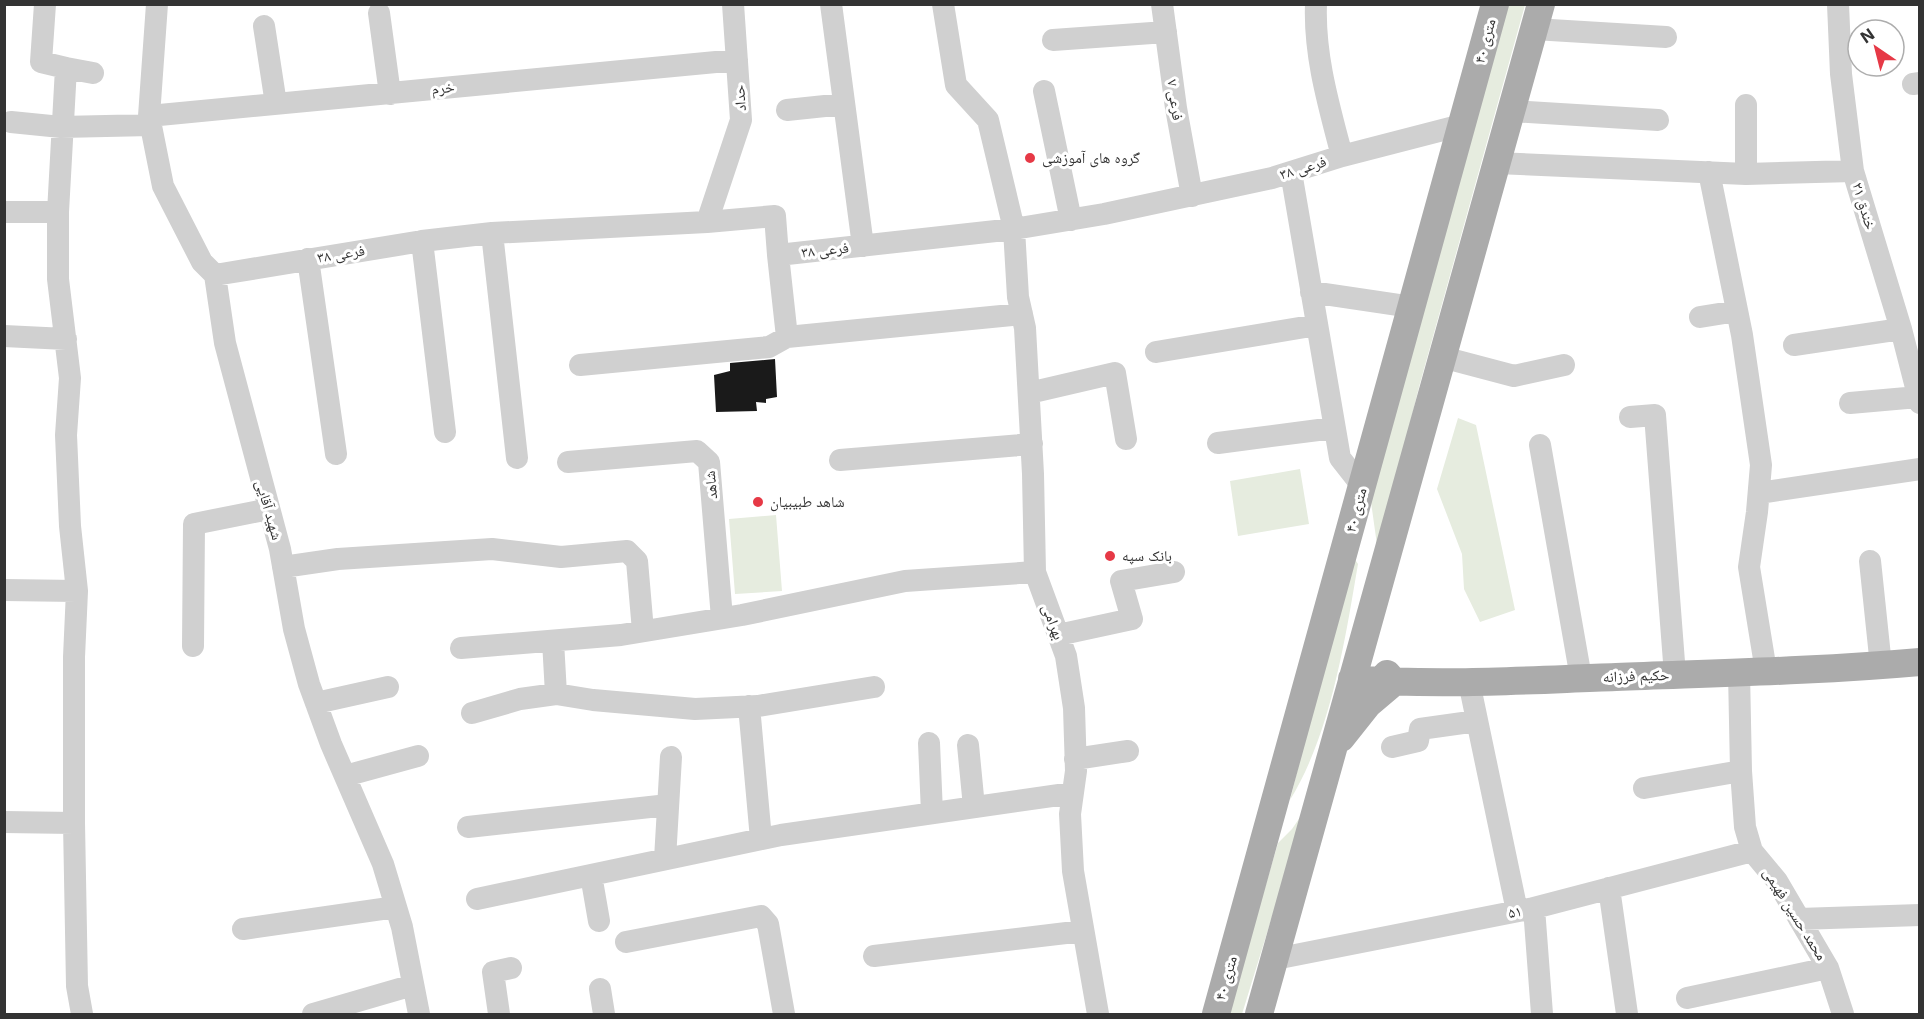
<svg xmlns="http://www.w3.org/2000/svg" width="1924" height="1019" viewBox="0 0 1924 1019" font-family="Inter,'Noto Naskh Arabic',sans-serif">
<rect width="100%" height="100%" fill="#fff"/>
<path fill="#e6ecdf" d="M1504,5H1525L1419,387L1378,552L1371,502Z
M1458,418L1476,425L1515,610L1480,622L1464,589L1462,554L1437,489Z
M1300,469L1309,524L1238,536L1230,481Z
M776,515L782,591L735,594L729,519Z
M1352,555L1358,564C1345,640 1331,733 1290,800Z
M1305,810L1242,1014H1228L1278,843L1292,829Z"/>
<path fill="#1a1a1a" d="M775,359L777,397L766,399V403L756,402L757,411L716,412L714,375L730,371V363Z"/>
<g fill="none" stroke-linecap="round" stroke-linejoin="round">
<path stroke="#d0d0d0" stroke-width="22" d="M45,4L41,62L66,68L58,212V279L70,378L66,435L70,526L77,591L74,657V823L77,986L82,1014
M157,4L149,116L163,186L202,262L215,275L225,343L280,549L294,629L309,684L331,744L383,864L402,927L419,1014
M831,4L863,246
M943,4L956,85L988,120L1014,229L1018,297L1025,328L1033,474L1035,572L1066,656L1074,708L1076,771L1070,814L1073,871L1098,1014
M1162,4L1176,108L1192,196
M1316,4C1314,56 1329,106 1342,156
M1838,4L1841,74L1853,171L1901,329L1920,403
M379,13L390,94
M264,26L276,104
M1534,29L1666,37
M1053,40L1166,32
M66,68L93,73
M1913,84L1920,83
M1044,91L1071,220
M787,110L844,104
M1511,111L1658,120
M149,116L737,60
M11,122L61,127L151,125
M1496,163L1746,174L1853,171
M1291,172L1340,458L1362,486
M1709,172L1742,335L1761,465L1757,512L1749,567L1766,671
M1746,174V105
M4,212H58
M707,222L741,120L733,4
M492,233L517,458
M422,241L445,432
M778,255L787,337
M308,259L336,454
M215,275L422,241L492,233L707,222L775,216L778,255L1014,229L1104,214L1272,178L1342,156L1462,125
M1311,292L1412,307
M1700,317L1737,311
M4,336L66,339
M1794,345L1901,329
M1156,352L1317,325
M1442,357L1514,376L1564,365
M580,365L769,347L787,337L1022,314
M1029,393L1115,373L1126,439
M1850,403L1918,397
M1630,417L1655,415L1675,675
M1218,443L1334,428
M1540,445L1581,678
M840,460L1032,444
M568,462L697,451L709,462L722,618
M1759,493L1920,469
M1870,561L1881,666
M283,567L338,559L492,549L561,557L627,551L637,561L643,631
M4,590L77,591
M1058,635L1132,619L1121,581L1174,572
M553,641L556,694
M193,646L194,524L269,509
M461,648L621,635L742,615L905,581L1035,572
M1739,672L1741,771L1745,827L1752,851L1777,881L1828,968L1843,1014
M1469,682L1517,911
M316,703L388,687
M749,706L761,839
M472,713L520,699L556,694L593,700L695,709L758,706L874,687
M929,743L932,813
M968,745L974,807
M1392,747L1418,741L1420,729L1477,721
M1075,759L1128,751
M345,776L418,756
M1644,788L1741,771
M4,822L74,823
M468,827L668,805
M665,859L671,757
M591,875L599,921
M1609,888L1627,1014
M477,899L781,835L1073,793
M1534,908L1542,1014
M1799,919L1920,915
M243,929L396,907
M626,942L761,916L768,924L784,1014
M874,956L1083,931
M1275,959L1534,908L1752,851
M600,989L604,1014
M1687,998L1828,968
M313,1014L413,985
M499,1014L493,972L511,968"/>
<path stroke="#ababab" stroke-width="28" d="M1352,679C1440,686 1528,680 1616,677C1717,673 1818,671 1920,662
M1341,738L1368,704L1394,682L1387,674
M1216,1014L1495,4
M1259,1014L1541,4"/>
</g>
<g fill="#e63946" stroke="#fff" stroke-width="2">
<circle cx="1030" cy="158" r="6"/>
<circle cx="758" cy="502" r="6"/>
<circle cx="1110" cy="556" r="6"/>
</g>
<g text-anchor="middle" stroke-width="6" stroke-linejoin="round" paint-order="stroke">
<g font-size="15" fill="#333" stroke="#fff">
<text transform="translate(1485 41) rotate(-75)" y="5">۴۰ متری</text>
<text transform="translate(443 88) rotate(-6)" y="5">خرم</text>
<text transform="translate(740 98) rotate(-94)" y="5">حداد</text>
<text transform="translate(1175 100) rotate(82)" y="5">فرعی ۷</text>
<text transform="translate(1303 168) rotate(-17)" y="5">فرعی ۳۸</text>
<text transform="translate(1864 206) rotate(73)" y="5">۲۱ خندق</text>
<text transform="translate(825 250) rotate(-6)" y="5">فرعی ۳۸</text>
<text transform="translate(341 254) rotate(-9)" y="5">فرعی ۳۸</text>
<text transform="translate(711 485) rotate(-95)" y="5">شاهد</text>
<text transform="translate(269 510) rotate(74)" y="5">شهید آقایی</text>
<text transform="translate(1356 510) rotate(-75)" y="5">۴۰ متری</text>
<text transform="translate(1053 622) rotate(70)" y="5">بهرامی</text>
<text transform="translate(1636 676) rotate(-2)" y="5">حکیم فرزانه</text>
<text transform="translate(1515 912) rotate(-11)" y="5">۵۱</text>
<text transform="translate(1795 914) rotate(58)" y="5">محمد حسین فهیمی</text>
<text transform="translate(1226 978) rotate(-74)" y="5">۴۰ متری</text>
</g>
<g font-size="15" fill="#333" stroke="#fff" text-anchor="start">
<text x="1042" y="163">گروه های آموزشی</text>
<text x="770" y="507">شاهد طبیبیان</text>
<text x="1122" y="561">بانک سپه</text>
</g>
</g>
<rect width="1924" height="1019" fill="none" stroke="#333333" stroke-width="12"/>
<g transform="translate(1876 48) rotate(325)"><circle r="28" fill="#ffffff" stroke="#adadad" stroke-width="1.5"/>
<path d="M0-4.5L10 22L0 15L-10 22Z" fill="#e63946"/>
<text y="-9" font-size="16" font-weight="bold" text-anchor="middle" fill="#333333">N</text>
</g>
</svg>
